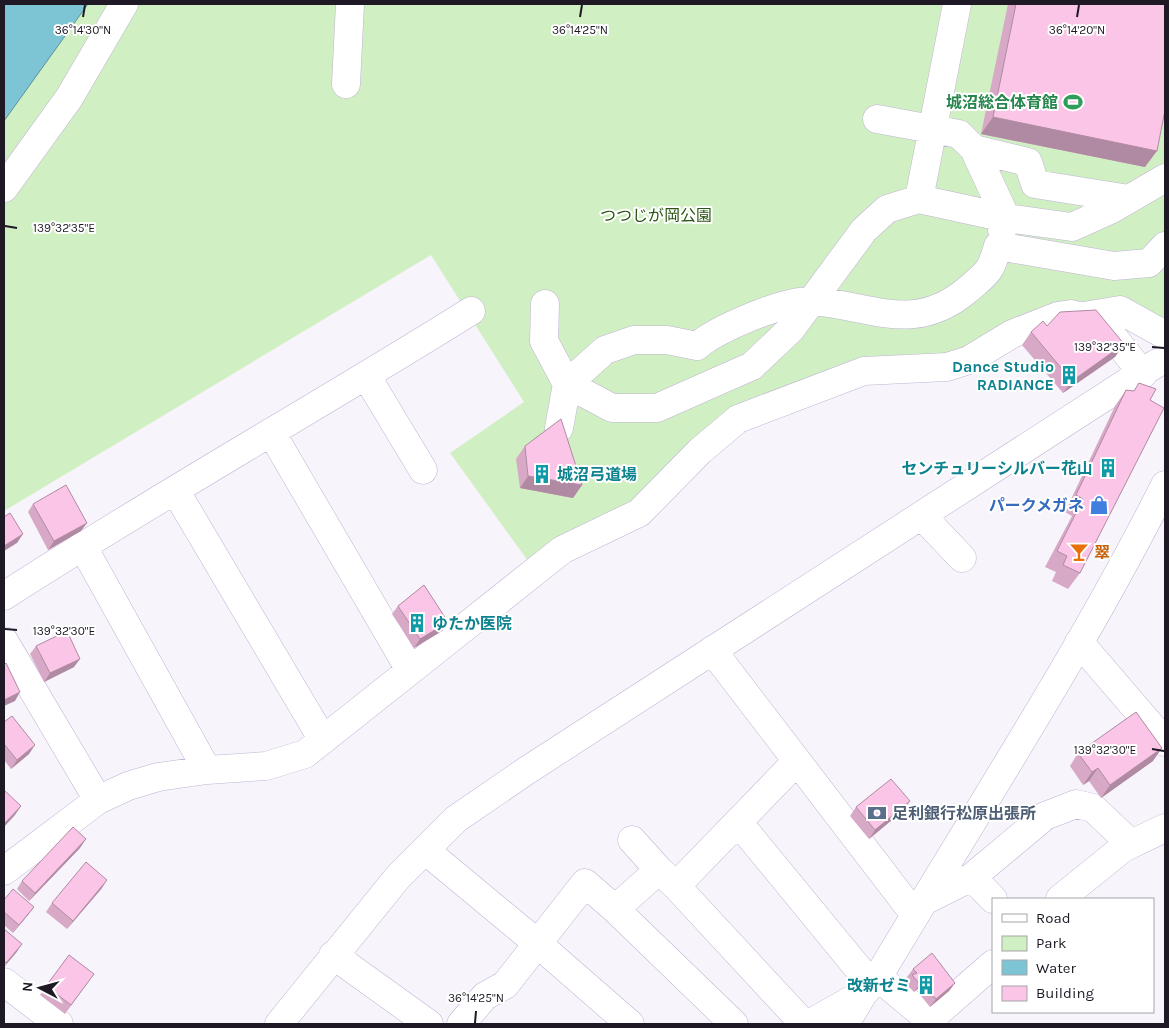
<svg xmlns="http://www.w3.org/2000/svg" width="1169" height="1028" viewBox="0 0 1169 1028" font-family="Karla,'Noto Sans JP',sans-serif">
<rect width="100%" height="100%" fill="#f7f4fb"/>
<path fill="#d0efc3" d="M4,4H1165V326L1151,315L965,351L781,391L634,506L531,565L450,453L524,402L431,255L4,511Z"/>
<path fill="#7dc4d5" stroke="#6091a0" d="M4,4H88L4,121Z"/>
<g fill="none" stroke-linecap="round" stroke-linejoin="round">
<g stroke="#c0b3d4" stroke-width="29">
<path id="minor" d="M346,84L350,4
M877,119L959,134L974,149L1028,162L1035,184L1129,199
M974,149L1006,218L1002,230
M4,188L69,98L124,4
M919,199L957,4
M545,304L544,341L567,384L612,408H657L752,366L791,329L864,230L887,209L919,199L1006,218L1072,227L1112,209L1165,178
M1084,316L1120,310L1165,335
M367,377L423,470
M559,428L567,384L605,350L634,340H667L697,346C717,329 786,299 813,301C871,306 914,334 966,291C987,273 990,274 998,246L1114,266L1149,263L1165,246
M271,432L410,670
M175,490L323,740
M922,516L962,558
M82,545L207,770
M4,596C157,497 316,408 471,311
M4,641L98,800
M1079,642L1165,742
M712,650L915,915
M738,822L871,984
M632,840L659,870
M425,850L537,943L630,1024
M4,871L98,800L128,786L158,777L207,770L266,766L305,754L562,550L639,513L700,451L738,419L864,371L947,367L969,360L1012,334L1058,316L1071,314L1096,320L1106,328L1143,374
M972,877L993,899
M676,886L804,1024
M1060,899L1123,848L1165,828
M922,902L972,877L1045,816L1076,804L1093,808L1131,844
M615,909L734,1024
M333,955L429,1024
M878,977L934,1024
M4,982L59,1024
M929,1020L993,964
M279,1024L398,877L456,819L526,771L1157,363L1165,360
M461,1024L485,996L505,985L585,883L615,909L659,870L676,886L797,761
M809,1024L862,994
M845,1024L863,994L878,977C975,814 1080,654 1165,485"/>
</g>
<use href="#minor" stroke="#fff" stroke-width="28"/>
</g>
<path fill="#d8a9c7" d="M1008,4H1165L1145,167L981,134Z
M1047,326L1124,344L1115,357L1063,393L1022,345L1031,332Z
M1139,383L1150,400L1080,573L1068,589L1052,581L1056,572L1045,567L1072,516L1065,512L1115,406L1126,390L1134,391Z
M525,446L582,485L573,498L520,488L516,459Z
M33,504L81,531L48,550L28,512Z
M398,606L448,622L442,631L414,648L392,614Z
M36,646L74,667L44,682L30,654Z
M4,722L29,754L11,769L4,760Z
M1078,753L1153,761L1101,798L1089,781L1083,785L1070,766Z
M856,807L904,810L869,839L850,816Z
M80,848L29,901L17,889L22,881Z
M102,888L67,929L46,912L52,903Z
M4,900L34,907L13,933L4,925Z
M69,955L94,974L65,1014L40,995Z
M913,969L955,983L949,991L930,1007L921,996L924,992V990L921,986L914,992L906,984L909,980L907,977Z"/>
<path fill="#b08aa2" d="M993,117L1157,151L1145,167L981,134Z
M1124,344L1115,357L1063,393L1072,381Z
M528,476L582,485L573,498L520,488Z
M87,523L81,531L48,550L54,541Z
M23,534L17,543L4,551V546Z
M448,622L442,631L414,648L420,639Z
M80,659L74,667L44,682L50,673Z
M20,692L15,701L4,706V700Z
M35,745L29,754L11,769L17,760Z
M1162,748L1153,761L1101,798L1110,785Z
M1098,768L1089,781L1083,785L1092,772Z
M910,801L904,810L869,839L875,830Z
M21,806L15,815L4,827V824Z
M86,839L80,848L29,901L35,893Z
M107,880L102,888L67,929L73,921Z
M34,907L28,915L13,933L19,925Z
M22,944L16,953L4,967L6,963Z
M926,978L921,986L914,992L920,984Z
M955,983L949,991L930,1007L936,999Z"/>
<path fill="#fbc5e7" stroke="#b08aa2" d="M1016,4H1165V110L1157,151L993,117Z
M1096,310L1124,344L1072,381L1031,332L1043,321L1047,326L1060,312Z
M1139,383L1156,389L1150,400L1164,408L1080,573L1063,565L1067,556L1057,551L1083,499L1076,495L1126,390L1134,391Z
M561,419L582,485L528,476L525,446Z
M66,485L87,523L54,541L33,504Z
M10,513L23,534L4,546V517Z
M424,585L448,622L420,639L398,606Z
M67,631L80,659L50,673L36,646Z
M6,663L20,692L4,700V665Z
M1136,712L1162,748L1110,785L1098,768L1092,772L1078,753Z
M12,716L35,745L17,760L4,744V722Z
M891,779L910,801L875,830L856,807Z
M4,790L21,806L4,824Z
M73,827L86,839L35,893L22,881Z
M86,862L107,880L73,921L52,903Z
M13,889L34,907L19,925L4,912V900Z
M4,929L22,944L6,963L4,961Z
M932,953L955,983L936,999L927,988L930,986V981L926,978L920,984L912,975L917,973L913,969Z
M69,955L94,974L71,1005L46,986Z"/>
<path fill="none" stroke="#1e1925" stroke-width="2" d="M83,17L85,5M580,17L582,5M1077,17L1079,5M5,226L17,228M1152,347L1164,348M5,629L17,630M1152,749L1164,751M475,1023L476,1011"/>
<defs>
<g id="stadium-bare" transform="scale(1.5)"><path d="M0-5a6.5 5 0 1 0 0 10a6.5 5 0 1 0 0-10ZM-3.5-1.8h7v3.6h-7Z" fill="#2e9e5b" stroke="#fff" stroke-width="2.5" paint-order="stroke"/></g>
<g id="building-bare" transform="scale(1.5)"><path d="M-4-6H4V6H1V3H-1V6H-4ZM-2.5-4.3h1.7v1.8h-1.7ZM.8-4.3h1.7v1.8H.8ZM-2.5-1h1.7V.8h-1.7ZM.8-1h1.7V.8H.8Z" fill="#0f9aa8" stroke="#fff" stroke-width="2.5" paint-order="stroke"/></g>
<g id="shop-bare" transform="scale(1.5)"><path d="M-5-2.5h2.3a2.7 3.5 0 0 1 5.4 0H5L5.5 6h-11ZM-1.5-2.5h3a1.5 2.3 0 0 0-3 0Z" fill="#3f7fe0" stroke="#fff" stroke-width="2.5" paint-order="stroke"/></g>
<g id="bar-bare" transform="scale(1.5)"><path d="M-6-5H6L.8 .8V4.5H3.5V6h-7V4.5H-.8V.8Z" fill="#e8710a" stroke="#fff" stroke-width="2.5" paint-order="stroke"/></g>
<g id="bank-bare" transform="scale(1.5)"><path d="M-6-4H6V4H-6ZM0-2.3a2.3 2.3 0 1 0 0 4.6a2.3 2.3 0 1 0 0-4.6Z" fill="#5c6f8a" stroke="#fff" stroke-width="2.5" paint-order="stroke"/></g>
</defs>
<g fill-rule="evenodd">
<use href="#stadium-bare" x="1073" y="102"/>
<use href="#building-bare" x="1069" y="375"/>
<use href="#building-bare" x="1108" y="468"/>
<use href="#building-bare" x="542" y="474"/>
<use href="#shop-bare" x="1099" y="505"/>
<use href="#bar-bare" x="1079" y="552"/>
<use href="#building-bare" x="417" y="623"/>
<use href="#bank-bare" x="877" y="813"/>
<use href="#building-bare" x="926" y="985"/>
</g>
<g text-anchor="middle" stroke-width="4" stroke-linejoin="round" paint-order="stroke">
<g font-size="16" font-weight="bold" fill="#27864d" stroke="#fff" text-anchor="end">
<text x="1058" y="108">城沼総合体育館</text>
</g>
<g font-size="16" fill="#2a5412" stroke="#fff">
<text x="656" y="221">つつじが岡公園</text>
</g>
<g font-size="16" font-weight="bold" fill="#0d838f" stroke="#fff" text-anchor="end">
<text x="1054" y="372">Dance Studio<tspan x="1054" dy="18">RADIANCE</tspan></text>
<text x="1093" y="474">センチュリーシルバー花山</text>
<text x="557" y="480" text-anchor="start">城沼弓道場</text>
<text x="432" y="629" text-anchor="start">ゆたか医院</text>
<text x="911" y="991">改新ゼミ</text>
</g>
<g font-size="16" font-weight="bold" fill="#366cbe" stroke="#fff" text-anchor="end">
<text x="1084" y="511">パークメガネ</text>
</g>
<g font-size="16" font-weight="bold" fill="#c56008" stroke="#fff" text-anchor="start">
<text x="1094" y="558">翠</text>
</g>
<g font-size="16" font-weight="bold" fill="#4e5e75" stroke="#fff" text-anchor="start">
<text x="892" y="819">足利銀行松原出張所</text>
</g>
</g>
<g font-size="12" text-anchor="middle" fill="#1e1925" stroke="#fff" stroke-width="4" stroke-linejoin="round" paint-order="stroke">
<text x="83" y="34">36°14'30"N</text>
<text x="580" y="34">36°14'25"N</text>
<text x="1077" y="34">36°14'20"N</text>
<text x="64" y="232">139°32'35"E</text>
<text x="1105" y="351">139°32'35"E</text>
<text x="64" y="635">139°32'30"E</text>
<text x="1105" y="754">139°32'30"E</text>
<text x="476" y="1002">36°14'25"N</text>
</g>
<rect width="1169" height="1028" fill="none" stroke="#1e1925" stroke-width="10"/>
<rect x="992" y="898" width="162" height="115" fill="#ffffff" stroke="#a5a3a8"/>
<rect x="1002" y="914" width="25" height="8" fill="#ffffff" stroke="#a5a3a8"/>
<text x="1036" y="923" font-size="15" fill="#1e1925">Road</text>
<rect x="1002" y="936" width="25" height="15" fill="#d0efc3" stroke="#a5a3a8"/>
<text x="1036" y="948" font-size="15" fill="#1e1925">Park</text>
<rect x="1002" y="960" width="25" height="15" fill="#7dc4d5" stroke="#a5a3a8"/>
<text x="1036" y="973" font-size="15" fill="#1e1925">Water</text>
<rect x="1002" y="986" width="25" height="15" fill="#fbc5e7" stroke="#a5a3a8"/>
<text x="1036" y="998" font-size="15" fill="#1e1925">Building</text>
<g transform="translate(40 988) rotate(276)" stroke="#ffffff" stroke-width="4" paint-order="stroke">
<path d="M0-4L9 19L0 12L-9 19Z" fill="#1e1925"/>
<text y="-8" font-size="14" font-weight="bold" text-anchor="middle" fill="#1e1925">N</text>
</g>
</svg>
